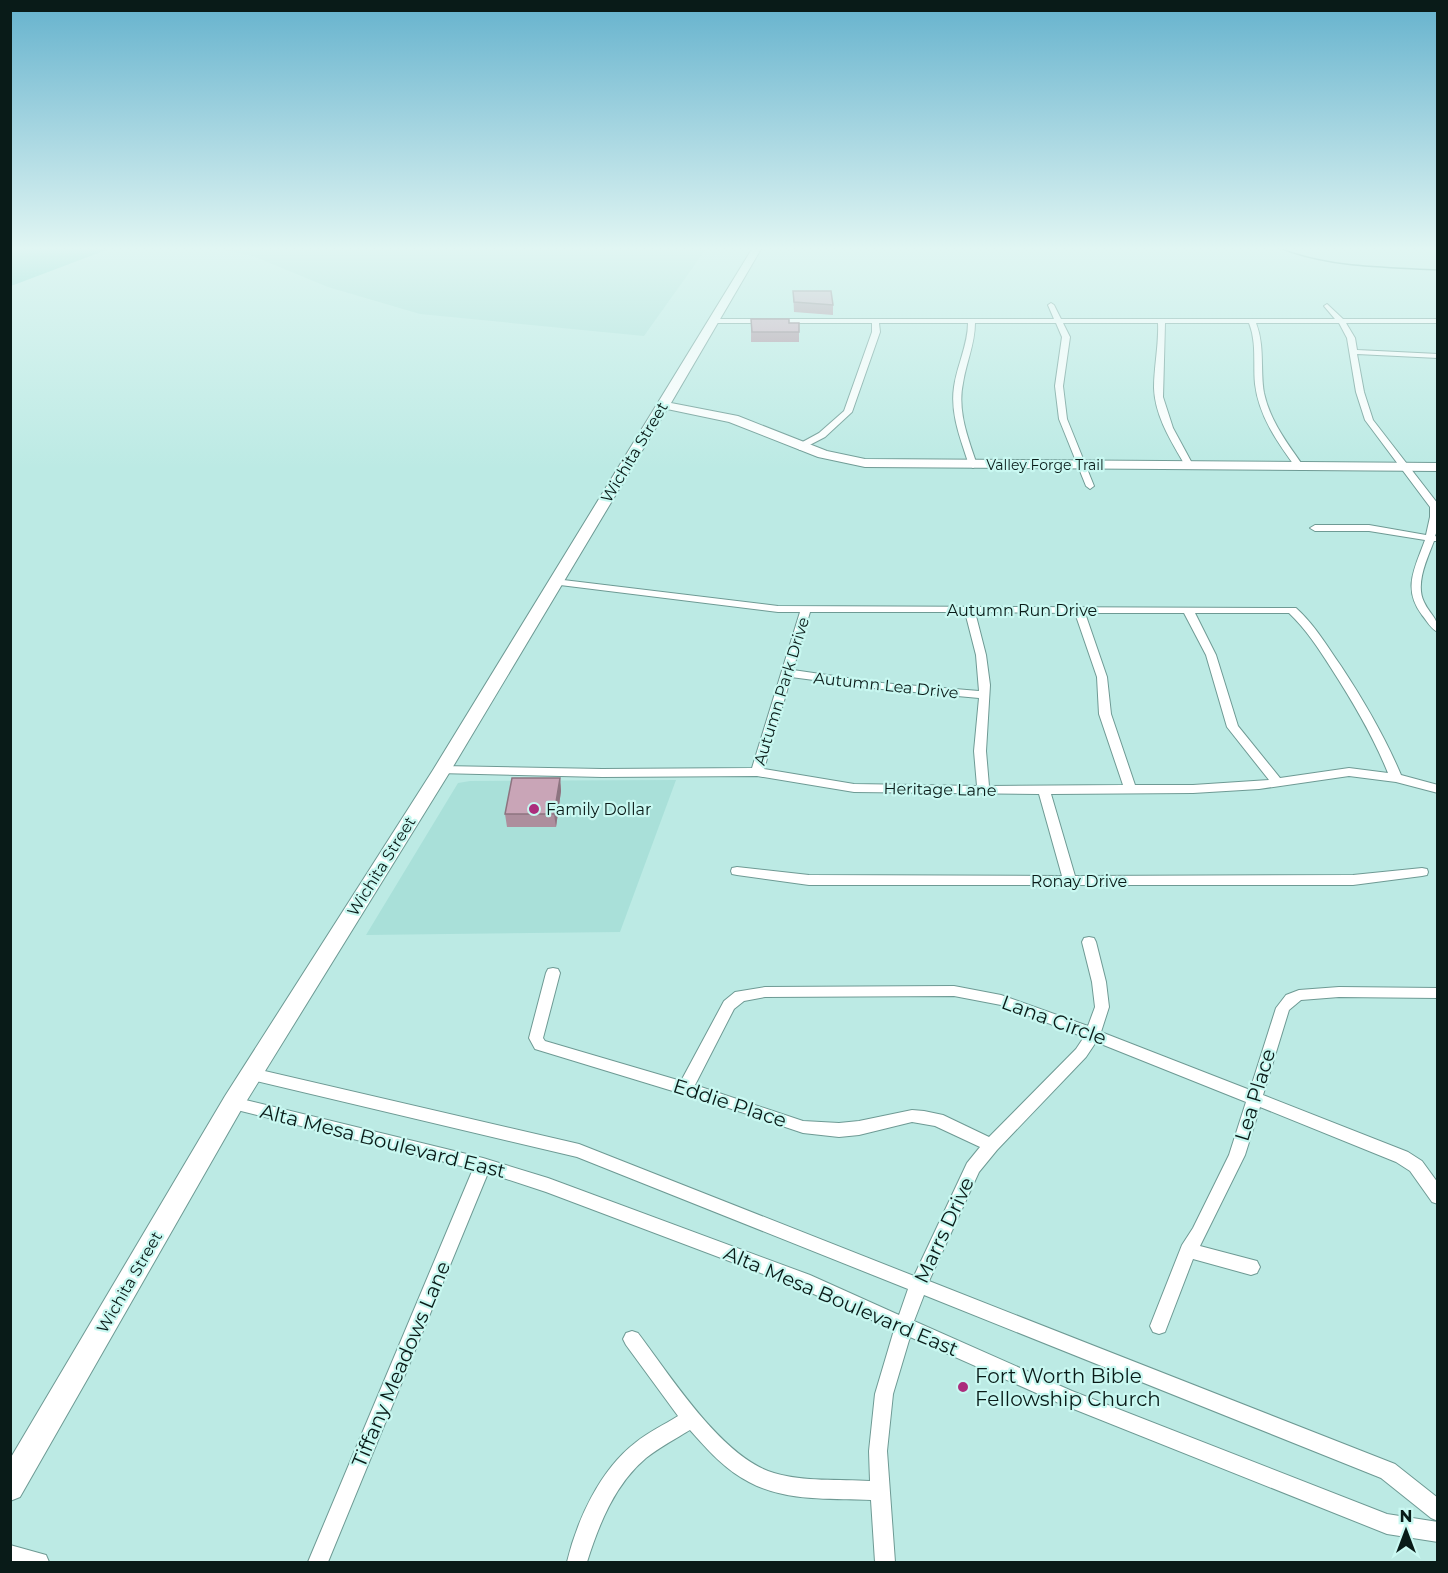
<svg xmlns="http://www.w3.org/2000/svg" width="1448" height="1573" viewBox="0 0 1448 1573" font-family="Montserrat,sans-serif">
<rect width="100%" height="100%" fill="#bceae4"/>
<path fill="#a9e0d9" d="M218,249H706L644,336L420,314L328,287L253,256Z
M676,780L620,932L366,935L458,783L470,781Z"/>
<path fill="#73d5c9" d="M11,249H109L11,286Z"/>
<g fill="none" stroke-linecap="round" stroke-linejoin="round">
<path stroke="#31837a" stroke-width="1.5" d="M1282,249C1331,268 1386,267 1438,270"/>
<g stroke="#6e9a94" stroke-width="2">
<path id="street" d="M1051,303L1054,305L1061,319H1335L1324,306L1327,304L1343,319H1438V323H1346L1355,338L1357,350L1438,354V358L1357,354L1364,392L1373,420L1438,504V528L1435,536L1438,537V541H1434C1427,559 1415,584 1424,602C1430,615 1438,617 1438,632C1431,629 1427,621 1422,615C1402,588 1415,568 1425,540L1369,531H1315L1310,528L1315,525H1369L1426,535L1430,517V507L1365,420L1356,392L1347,338L1339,323H1256C1265,346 1260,370 1264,393C1270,421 1288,444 1304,467L1300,470L1297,469C1278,443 1259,417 1255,384C1253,364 1257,343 1249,323H1165L1163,397L1173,428L1193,465L1189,468L1185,465C1171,441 1155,416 1154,388C1154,366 1159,345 1158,323H1063L1070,337L1063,386L1067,419L1094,486L1090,489L1086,486L1059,419L1055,386L1062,337L1056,323H975C975,344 966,363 963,383C957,411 968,438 977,465L973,468L969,465C961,440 950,414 954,387C957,365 968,345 968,323H879L880,332L852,412L825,437L800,450L796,447L797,445L819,433L844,411L872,332V323H713L709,321L713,319H1054L1048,305Z
M555,579L778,606L1296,608C1314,624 1327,646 1341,666C1364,701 1385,737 1401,775L1438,785V793L1396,782L1349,776L1259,789L1193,793L1051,794L1075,876L1353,875L1422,868L1427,869L1428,872L1427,875L1422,876L1353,885H809L737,875L732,874L731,871L732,868L737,867L809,875L1062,876L1039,794L854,792L757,776L602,777L438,773L436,770L438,767L442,766L602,769L752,768L800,612H778L552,584V580ZM810,612H965L976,655L979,691L882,683L793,670ZM975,612L1075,613L1097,677L1099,714L1123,785L989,786L986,751L990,685L986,655ZM1085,613H1184L1206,655L1227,727L1269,780L1193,785H1135L1111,714L1107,677ZM1195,613H1289C1306,629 1319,649 1331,668C1353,702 1373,736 1388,773L1349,768L1280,778L1238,726L1216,655ZM791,677L882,689L979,698L974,751L977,786L854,784L764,769Z
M1089,937L1094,938L1096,942L1106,982L1109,1007L1101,1032L1250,1090L1276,1008L1286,995L1299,990L1339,987L1438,988V998L1339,997L1301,1000L1289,1010L1263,1095L1408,1152L1422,1161L1438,1183V1204L1432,1202L1410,1171L1396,1162L1260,1107L1245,1155L1200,1246L1257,1261L1260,1267L1257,1273L1251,1275L1193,1259L1165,1332L1159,1334L1153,1332L1150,1326L1182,1245L1193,1228L1229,1155L1246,1102L1096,1042L1086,1057L997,1150L979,1172L929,1281L1395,1464L1438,1498V1521L1431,1518L1381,1478L924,1295L914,1321L1072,1391L1387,1514L1438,1522V1542L1387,1534L1061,1404L910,1337L893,1394L887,1451L895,1562H875L871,1500C831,1498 786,1502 749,1482C725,1470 707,1449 690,1430C675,1439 660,1447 646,1458C615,1484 599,1524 587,1562H567C577,1520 600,1470 635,1443C648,1432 664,1425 678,1416L626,1345L623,1339L626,1333L632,1331L638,1333C670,1375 722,1458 774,1473C804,1482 839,1479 870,1481L869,1451L875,1394L894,1330L798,1287L546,1192L488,1173L328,1562H308L473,1169L233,1109L228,1107L225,1103L228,1099L233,1097L483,1158L548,1178L810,1275L899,1315L908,1289L577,1157L252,1080L247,1078L244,1074L247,1070L252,1068L579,1144L914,1276L967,1163L980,1147L935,1126L912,1122L859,1135L839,1137L803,1133L735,1110L535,1049L529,1038L546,973L548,969L553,968L558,969L560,973L543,1038L545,1041L681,1081L724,1001L735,992L765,987L954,986L1001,995L1088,1026L1095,1007L1092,982L1082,942L1084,938ZM954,996L1001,1005L1084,1037L1076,1049L989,1137L943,1115L924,1111L912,1110L859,1121L839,1123L803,1121L695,1085L734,1009L744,1001L765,997Z
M10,1545L46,1555L49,1562H10Z"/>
</g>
<g stroke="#6e9a94" stroke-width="2">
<path id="secondary" d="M752,249H761L671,403L738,416L827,451L865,459L1438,463V471L865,467L818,457L729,422L667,409L451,770L241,1110L20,1497L10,1501V1459L225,1096L433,770Z"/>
</g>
<use href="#street" fill="#fff" fill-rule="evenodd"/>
<use href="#secondary" fill="#fff" fill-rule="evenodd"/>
</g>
<path fill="#ad8e9d" d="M793,291L833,305V315L794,312Z
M751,319L789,323L799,332V342H751Z
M560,778L561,791L556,827H507L505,814Z"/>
<path fill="#8d7480" d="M560,778L561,791L556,827L554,814Z"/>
<path fill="#c9a5b7" stroke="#8d7480" stroke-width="1.5" d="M793,291H831L833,305L794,302Z
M751,319H789V323H799V332H752Z
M512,778H560L554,814H505Z"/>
<linearGradient id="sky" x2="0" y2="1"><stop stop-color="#65b2cd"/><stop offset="0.53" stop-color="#e1f6f3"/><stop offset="1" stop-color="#e1f6f3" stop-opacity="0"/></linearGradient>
<rect width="1448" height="469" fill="url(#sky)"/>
<g fill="#ab2d7c" stroke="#c9f8f1" stroke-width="2">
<circle cx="534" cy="809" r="6"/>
<circle cx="963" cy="1387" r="6"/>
</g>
<g text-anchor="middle" stroke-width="4.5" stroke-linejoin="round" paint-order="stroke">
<g font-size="14" fill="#091b18" stroke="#c9f8f1">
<text x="1045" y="470">Valley Forge Trail</text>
</g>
<g font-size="16" fill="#091b18" stroke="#c9f8f1">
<text transform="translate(634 452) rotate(-59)" y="6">Wichita Street</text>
<text x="1022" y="616">Autumn Run Drive</text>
<text transform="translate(886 685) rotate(6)" y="6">Autumn Lea Drive</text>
<text transform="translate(781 691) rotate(-73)" y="6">Autumn Park Drive</text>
<text transform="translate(940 789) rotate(1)" y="6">Heritage Lane</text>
<text transform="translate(381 866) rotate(-58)" y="6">Wichita Street</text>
<text x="1079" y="887">Ronay Drive</text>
<text transform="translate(129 1282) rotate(-60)" y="6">Wichita Street</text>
</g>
<g font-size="16" fill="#091b18" stroke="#c9f8f1" text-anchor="start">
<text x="546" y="815">Family Dollar</text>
</g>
<g font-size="20" fill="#091b18" stroke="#c9f8f1">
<text transform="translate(1054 1020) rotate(20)" y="7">Lana Circle</text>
<text transform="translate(1255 1095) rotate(-73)" y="7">Lea Place</text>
<text transform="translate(730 1103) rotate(18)" y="7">Eddie Place</text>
<text transform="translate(383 1141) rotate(14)" y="7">Alta Mesa Boulevard East</text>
<text transform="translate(944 1230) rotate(-65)" y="7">Marrs Drive</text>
<text transform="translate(841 1301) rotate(23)" y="7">Alta Mesa Boulevard East</text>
<text transform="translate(401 1364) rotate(-67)" y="7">Tiffany Meadows Lane</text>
</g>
<g font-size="20" fill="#091b18" stroke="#c9f8f1" text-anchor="start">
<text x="975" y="1383">Fort Worth Bible<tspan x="975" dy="23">Fellowship Church</tspan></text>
</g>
</g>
<rect width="1448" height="1573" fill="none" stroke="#091b18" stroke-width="24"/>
<g transform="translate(1406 1531)" stroke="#c9f8f1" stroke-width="4.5" paint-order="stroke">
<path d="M0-4.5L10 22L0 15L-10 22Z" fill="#091b18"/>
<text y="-9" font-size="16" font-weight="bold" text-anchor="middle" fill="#091b18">N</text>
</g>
</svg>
